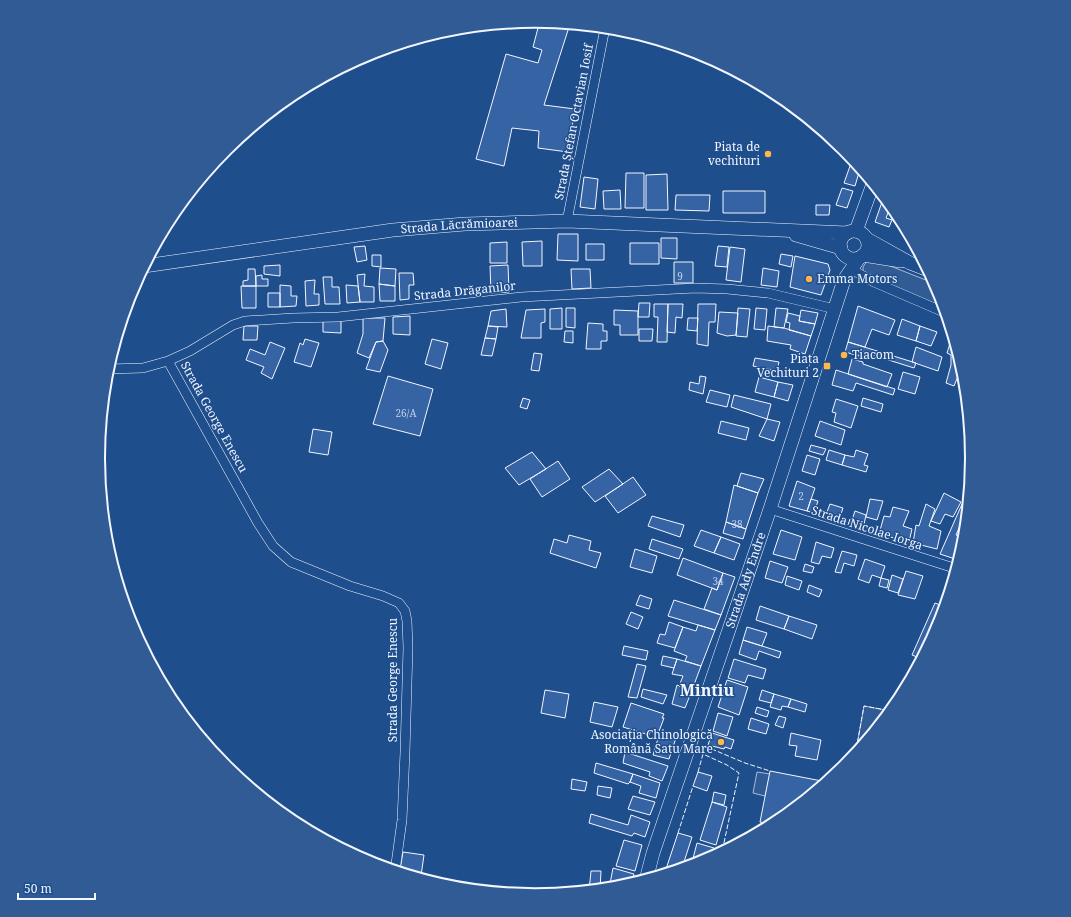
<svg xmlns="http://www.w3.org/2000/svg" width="1071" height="917" viewBox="0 0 1071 917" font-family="'Noto Serif',serif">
<rect width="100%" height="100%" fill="#1f4e8c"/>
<path fill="#305b95" stroke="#a8bbd7" d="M875,260L936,284L940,291L945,308L863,273V267L867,261Z
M864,706L891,711L855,756Z
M757,772L770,774L765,796L753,793Z"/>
<path fill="#3563a3" stroke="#f2f6ff" d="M536,21L570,24L544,105L575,109L568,152L538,148L539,131L512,128L504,166L476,159L506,54L538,63L542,50L533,47L538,28L528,25L529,22Z
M853,159L860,168L851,165Z
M850,166L860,169L855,186L844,183Z
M626,173H644V208H625Z
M667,174L668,210H646V175Z
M584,177L598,179L595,209L580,207Z
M842,188L853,191L847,208L836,205Z
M620,190L621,209H604L603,191Z
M723,191H765V213H723Z
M676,195H710L709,211L675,210Z
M883,199L887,200L891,205L886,218L892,220L889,227L875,222Z
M816,205H830L829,215H816Z
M901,220L910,235L909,236L902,233L904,227L899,225Z
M558,234H578V261L557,260Z
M661,238H677V259L661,258Z
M542,241V266H523L522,242Z
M507,242V263H490V243Z
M630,243H659V264H630Z
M586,244H604V260H586Z
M365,246L367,260L357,262L354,247Z
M718,246L729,247L727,267L715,266Z
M730,247L745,249L741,282L726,280Z
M781,254L793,256L791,267L779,264Z
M372,255H381V267L372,266Z
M795,256L828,264L830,270L821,295L790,287Z
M674,262H693V283H674Z
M280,265V276L264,274V266Z
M508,265L509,292L491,293L490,266Z
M380,268L396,269L395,286L379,284Z
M763,268L779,271L777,287L761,285Z
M248,269H255L256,286H243V281L248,280Z
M571,269H590L591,288L572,289Z
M399,273H413L414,285H409V299L400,300Z
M365,274L364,286L374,287V302H360L357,275Z
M262,275V279H268V286H256V276Z
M323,277H332V287H339L340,304H325Z
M315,280L314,294H319V305L306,306L305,281Z
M379,284L395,286V301H380Z
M280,285L291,286V296H297L296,306L280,307Z
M346,285L358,286L360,302L347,303Z
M241,286H256V308H242Z
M268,293H280V307H268Z
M639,303H650L649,317H638Z
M654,304H668L667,342H657L658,317H654Z
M668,304H683L682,318L676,317L675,333L667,332Z
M698,304H716L715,322H709L708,346L697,344Z
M858,306L895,320L889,335L872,329L865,347L848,342Z
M562,308V329H550V309Z
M566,308H575V328L566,327Z
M738,308L750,309L747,337L736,336Z
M756,308L767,309L765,330L754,329Z
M776,308L788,309L784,328L774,327Z
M506,309L507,327L488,326L491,311Z
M545,309V322L541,323V338H521L526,310Z
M614,310L638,311V335H620V325H614Z
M801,310L818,313L815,324L799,321Z
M719,312L738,313L736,335L727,336L717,333Z
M788,313L800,316L799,321L815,324L811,336L789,330L790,323L786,322Z
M410,316V335L393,334V317Z
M363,318H385L383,341L376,342L369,358L357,353L363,334Z
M688,318H698L697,331L687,330Z
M902,319L920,326L916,341L897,335Z
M341,320V333L323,332V321Z
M588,323L603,324V331H607V341H601V349H586Z
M244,326H258L257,340H243Z
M488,326L498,327L496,339L485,338Z
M768,326L784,328L811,336L805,354L790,349L791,345L767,341Z
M920,326L937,332L931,346L916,341Z
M639,329H653L652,341H639Z
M565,331H573V343L564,342Z
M952,337L954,338L962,366L954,386L946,383L951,365V355L947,353Z
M485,338L496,339L492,356L481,355Z
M305,339L319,343L311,367L294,362L300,343L303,345Z
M432,339L448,343L441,369L425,364Z
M383,341L388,350L380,372L366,369L376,342Z
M270,342L285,348L272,379L261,373L264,367L246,360L250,349L265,355Z
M848,342L916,363L914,368L860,351L859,356L845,352Z
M916,347L942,357L938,371L912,362Z
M534,353L542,354L539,371L531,370Z
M755,358L779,362L777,371L753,366Z
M852,359L863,362V364L892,374L887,387L848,374Z
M836,370L895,389L893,395L856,383L853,391L832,385Z
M903,372L920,377L915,394L898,389Z
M388,376L433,389L420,436L373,424Z
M700,376L706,377L703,394L689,390L690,382L699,384Z
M759,377L778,382L774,397L755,392Z
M778,382L793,385L788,401L774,397Z
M710,390L730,395L727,407L706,402Z
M734,395L771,404L767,419L731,407Z
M523,398L530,400L527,409L520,407Z
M863,398L883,404L881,412L861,406Z
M836,399L858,406L851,428L834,422L836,413L832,412Z
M767,419L780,422L774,441L759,436Z
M721,421L749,428L746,440L718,433Z
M820,421L845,430L841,445L815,436Z
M313,429L332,432L328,455L309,452Z
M811,445L826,449L823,455L809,451Z
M829,450L845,455L842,465L826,460Z
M856,450L868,454L864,465L868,466L866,472L842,465L845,455L854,457Z
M532,452L546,469L519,485L505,468Z
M807,455L820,459L815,475L802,471Z
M558,461L570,479L542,497L530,479Z
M609,469L623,484L595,502L582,487Z
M741,473L764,479L758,493L737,486Z
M633,477L646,495L618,513L605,496Z
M797,481L815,488L807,511L789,506Z
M734,485L758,493L746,529L726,522Z
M944,493L961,502L953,517L945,514L940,524L931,521Z
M811,499L818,501L814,513L807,511Z
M870,499L883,501L877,520L866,517Z
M830,504L843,508L838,523L822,518L825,511L827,512Z
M926,504L935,509L929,526L941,531L937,549L913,543L916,525L919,526Z
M962,504L968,507L956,535L965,539L962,551L958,560L940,554Z
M893,507L909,511L903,526L912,529L909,542L879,534L884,516L890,517Z
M855,511L866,515L863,529L848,525L850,519L852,520Z
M652,516L684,525L680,537L648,526Z
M726,522L746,529L743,539L723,533Z
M701,530L721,537L714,553L694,546Z
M781,530L802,537L795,560L773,554Z
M569,535L591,541L589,550L601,553L596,568L550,553L554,539L567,543Z
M721,537L740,544L734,560L714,553Z
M652,539L683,549L679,559L649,549Z
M816,542L834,548L831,558L822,556L819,564L811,562Z
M635,549L657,556L652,573L630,567Z
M842,551L857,555L854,566L844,563L841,573L835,572Z
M683,558L723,573L717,590L677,575Z
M865,559L885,566L881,578L872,575L869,583L858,579Z
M770,561L788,567L782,583L765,578Z
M805,564L814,567L812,573L803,571Z
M906,571L923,576L915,599L898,595Z
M723,573L735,577L721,615L704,609L712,588L717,590Z
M892,575L903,579L898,593L888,590Z
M787,576L802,581L799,590L785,585Z
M881,578L889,580L887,588L879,586Z
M809,585L822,590L819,597L807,592Z
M640,595L652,599L649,609L636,605Z
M674,600L721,615L715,630L668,616Z
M935,603L945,607L939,622L941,623L940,626L922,659L912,655Z
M760,606L789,616L784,629L756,620Z
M631,612L643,617L638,629L626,624Z
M789,616L817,625L812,639L784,629Z
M669,622L683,627L675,648L657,643L660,634L665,635Z
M698,625L715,630L701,666L685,661L687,656L674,651L683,627L696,631Z
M747,627L767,633L762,646L743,640Z
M743,640L781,652L779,658L759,651L756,660L739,654Z
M624,646L648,651L646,660L622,655Z
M663,656L677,659L674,668L661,665Z
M677,659L701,666L692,690L679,686L683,676L672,674Z
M734,659L766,669L763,679L748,675L745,683L728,678Z
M637,664L646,666L637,698L628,697Z
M727,680L748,687L739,715L718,707Z
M677,685L692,690L685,708L672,704Z
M643,689L667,695L663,704L641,697Z
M545,690L569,694L565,718L541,713Z
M762,690L774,694L771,703L759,700Z
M774,694L791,699L788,707L782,706L781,710L770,707Z
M791,699L807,704L805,712L788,707Z
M594,702L618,707L612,727L590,722Z
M631,703L664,714L662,718H664L658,734L650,732L649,735L623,727Z
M757,707L769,711L767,717L755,713Z
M718,713L733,717L727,736L713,731Z
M779,716L786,718L783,728L775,725Z
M751,718L769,724L766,734L748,729Z
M660,732L676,738L669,759L653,755Z
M712,733L734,740L731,749L725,747L724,749L708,745Z
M791,733L821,740L817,760L795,756L797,746L789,745Z
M625,752L668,766L662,781L649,776L650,772L623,763Z
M596,763L633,774L630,782L628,784L594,773Z
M770,771L827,782L778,822L774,825L760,822Z
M698,772L712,776L707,791L693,786Z
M633,774L660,783L656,798L639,793L641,786L630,782Z
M572,779L587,782L585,791L571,789Z
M598,786L612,788L610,798L597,795Z
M714,792L726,795L724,805L712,802Z
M633,796L655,802L650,815L628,809Z
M712,802L727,807L716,845L700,840Z
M591,814L628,825L631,815L650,822L645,837L634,833L632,836L589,823Z
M678,833L692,837L683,865L689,867L664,875Z
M624,840L642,845L635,871L616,866Z
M697,843L714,848L711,858L703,863L691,866Z
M403,852L424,855L421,876L402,873L400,870Z
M613,868L634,874L631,884L621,888L609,889Z
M591,871H601L600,890L589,891Z"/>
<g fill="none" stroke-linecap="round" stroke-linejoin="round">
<g stroke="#f2f6ff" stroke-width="10">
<path id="minor" d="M567,221L605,28
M851,269L874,282L946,313
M168,361L258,523L273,546L291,562L350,586L383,596L399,603L405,611L407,621L408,648L405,752L402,820L395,871
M108,369L143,368L168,361L190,351L233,325L245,321L293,318L338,317L521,297L696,288L727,289L768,293L835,309
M770,509L957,569"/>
</g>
<g stroke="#f2f6ff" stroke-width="14">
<g id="secondary">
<path d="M856,231L873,184"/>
<circle cx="854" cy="245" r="14"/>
<path d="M796,235L841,248"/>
<path d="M867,239L910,263L928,270"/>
<path d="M863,255L901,261"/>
<path id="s1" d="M144,266L393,230L465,224L567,221L847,233"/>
<path id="s2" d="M646,880L653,853L770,509L844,280L859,258"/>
</g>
</g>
<use href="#minor" stroke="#1f4e8c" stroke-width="9"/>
<use href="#secondary" stroke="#1f4e8c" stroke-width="13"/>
<path stroke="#f2f6ff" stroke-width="1" stroke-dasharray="5 2" stroke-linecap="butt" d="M708,745L707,747L745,763L770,771
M855,756L864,706L891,711
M698,772L703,754L727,765L739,773L722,852
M678,833L693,786"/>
</g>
<g fill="#ffb74d" stroke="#1f4e8c" stroke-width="1.5">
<circle cx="768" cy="154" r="4"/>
<circle cx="809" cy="279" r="4"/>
<circle cx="844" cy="355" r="4"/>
<rect x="823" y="362" width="8" height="8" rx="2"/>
<circle cx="721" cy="742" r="4"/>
</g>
<g text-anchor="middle" stroke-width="3" stroke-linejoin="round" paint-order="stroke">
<g font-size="10" fill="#c3d1e8">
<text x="680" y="280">9</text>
<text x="406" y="417">26/A</text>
<text x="801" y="500">2</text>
<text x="737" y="528">38</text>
<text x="718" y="585">34</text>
</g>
<g font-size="12" fill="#f2f6ff" stroke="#1f4e8c">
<text transform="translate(574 122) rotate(-79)" y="4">Strada Ștefan Octavian Iosif</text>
<text dy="4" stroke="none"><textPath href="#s1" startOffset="318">Strada Lăcrămioarei</textPath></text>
<text transform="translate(465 291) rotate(-6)" y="4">Strada Drăganilor</text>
<text transform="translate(214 417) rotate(61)" y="4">Strada George Enescu</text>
<text transform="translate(867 528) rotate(18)" y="4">Strada Nicolae Iorga</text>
<text dy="4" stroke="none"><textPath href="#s2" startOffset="316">Strada Ady Endre</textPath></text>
<text transform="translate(393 680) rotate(-90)" y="4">Strada George Enescu</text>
</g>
<g font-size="12" fill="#f2f6ff" stroke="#1f4e8c" text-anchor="end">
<text x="760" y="151">Piata de<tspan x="760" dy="14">vechituri</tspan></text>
<text x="817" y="283" text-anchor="start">Emma Motors</text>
<text x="852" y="359" text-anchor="start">Tiacom</text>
<text x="819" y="363">Piata<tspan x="819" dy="14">Vechituri 2</tspan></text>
<text x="713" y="739">Asociația Chinologică<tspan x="713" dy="14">Română Satu Mare</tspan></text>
</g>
<g font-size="16" font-weight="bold" fill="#f2f6ff" stroke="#1f4e8c">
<text x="707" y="696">Mintiu</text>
</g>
</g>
<path d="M0 0H1071V917H0ZM105 458a430 430 0 1 1 860 0a430 430 0 1 1-860 0Z" fill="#305b95" fill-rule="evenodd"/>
<path fill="none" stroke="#f2f6ff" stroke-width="2" d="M105 458a430 430 0 1 1 860 0a430 430 0 1 1-860 0Z"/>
<path d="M18 893v6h77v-6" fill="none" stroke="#f2f6ff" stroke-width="2"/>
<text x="24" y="893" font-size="12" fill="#f2f6ff" stroke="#1f4e8c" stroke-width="3" paint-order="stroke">50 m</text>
</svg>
